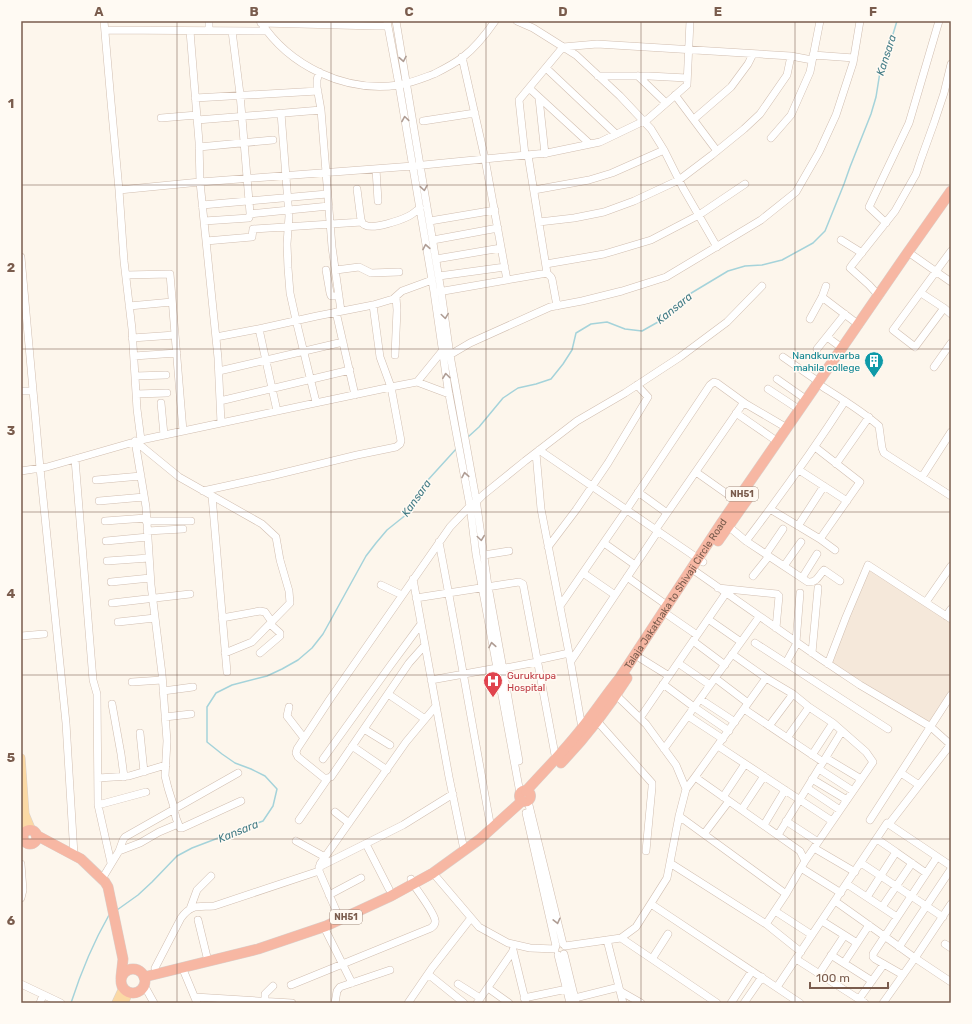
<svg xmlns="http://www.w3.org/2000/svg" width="972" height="1024" viewBox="0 0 972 1024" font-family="Rubik,sans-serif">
<rect width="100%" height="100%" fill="#fdf6ec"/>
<path fill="#f5e8da" d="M868,565L951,619V696L931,727L828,664Z"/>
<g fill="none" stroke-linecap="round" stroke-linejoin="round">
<path stroke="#a5d3da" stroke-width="1.5" d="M468,437L479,427L503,398L518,388L536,384L551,379L563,364L572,350L576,333L591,324L607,322L625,329L642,331L658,322L683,298L728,271L745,266L762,265L782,260L813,243L825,231L844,184L850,167L871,114L876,97L880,72L886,57L897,21
M117,910L138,895L152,882L177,856L192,848L263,821L273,806L277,789L265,776L251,769L235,763L222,754L207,742V707L216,693L232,685L267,676L282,669L298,660L312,648L323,634L366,556L376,543L387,530L407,514L406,510L427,481L457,448
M71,1003C81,972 93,943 109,915"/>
<g stroke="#d1beb0" stroke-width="8">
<path id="minor" d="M104,21L111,102L119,190L124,261L132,329L137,409L141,440
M260,21C289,66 345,93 399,85C411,83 423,78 434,74C444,69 454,64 463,57C476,47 486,34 495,21
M387,21L399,85L434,292L448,389L470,506L476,554L520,793
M396,21L441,291L450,355L476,499L488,586L503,669L519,761
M517,21L533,28L576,55L620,96L651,129L664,150L683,188L717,247
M261,23L376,26H388
M106,30L267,31
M190,31L199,142L200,182L218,358L221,423
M209,31V21
M232,31L240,94L250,213
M813,55L854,58
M462,57L485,159L507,280
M546,68L616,134
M319,72L317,80V87L321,110L332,247L341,311
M598,76H649L687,78
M638,76L666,103
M529,88L590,144
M675,95L717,151
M195,98L318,91
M539,98L545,154
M281,113L289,216L287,244L288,268L290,293L296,320L316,402
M161,118L197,115
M694,119L731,87L748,64L753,54
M197,120L321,110
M423,121L475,113
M771,138L791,115L810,72L820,21
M199,147L273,140
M525,155L519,100L563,47L597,44L791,56L812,60
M376,169L378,201
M357,189L361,220C362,223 362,224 365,225C373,230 401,220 409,216C413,214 416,211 420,208
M119,190L200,182L413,166L547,153L600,142L648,119L687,85L690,21
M534,190L589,180L612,173L664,150
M202,205L327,194
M204,221L249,218L250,214L329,206
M430,221L495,210
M539,222L574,218L604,212L634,201L679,180L712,155L744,129L760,114L787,75L791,56
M886,223L869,207L909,123L939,21
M433,240L498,228
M841,240L862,253
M206,241L252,237L253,229L362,222
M951,251L893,330L915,347L944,308L951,314
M908,252L951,282
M21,257L40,468L66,723L74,855
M436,259L501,248
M546,264L604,254L651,240L699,215L745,184
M326,270L330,293L331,296H339
M336,270L359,267L371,273L399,272
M547,273L551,277L552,279L557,306
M126,275L170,274L183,431
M439,276L505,267
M438,292L547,273L528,155
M921,293L944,308
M879,296L869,285L850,268L852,265L895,211L916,174L921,159L934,123L944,93L951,64
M822,297L859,325
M129,306L172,302
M336,312L355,395
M810,319L822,297L826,286
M259,329L277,411
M216,337L263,328L317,316L373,305L393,299L402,291L432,280
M827,337L842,348
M132,338L175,335
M817,349L845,314
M395,355L397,310L396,297
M134,356L177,353
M448,356L470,343L550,307L582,301L622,291L666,277L761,220L796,192L819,152L836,115L853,63L860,21
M783,357L819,382
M934,367L951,343
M219,371L343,342
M135,376L166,375
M777,379L807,400
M417,382L443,350
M823,387C842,399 862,411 879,426L882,448L884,453L951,496
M768,389L800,410
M21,391H33
M136,394L167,393
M220,401L350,370
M161,403L164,435
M736,413L778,442
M539,450L703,562
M536,453L541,509L569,653L582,728
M75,459L93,680L97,694L98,805L111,863
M836,464L869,417
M799,470L847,501
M21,471L47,467L141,440L221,423L391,387L417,382L449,394
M696,472L737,501
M922,477L951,432
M96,480L141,476
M203,491L271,476L357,455L396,447L400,444L401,441L391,387L380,357L373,305
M638,492L667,513
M212,496L227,672
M99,501L144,497
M770,509L820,539L860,482L815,447
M105,521L146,518
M146,521H191
M728,526L746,541L808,582C817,583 819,575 824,570L840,581
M798,526L824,486
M656,529L742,405L746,404L787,428
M147,531L183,529
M820,539L835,550
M106,541L148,537
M746,541C781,495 814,449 845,401
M439,542C457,636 473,729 490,823
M604,543L635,565
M548,547L576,510L608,463L648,397L637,385
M766,554L783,529
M484,555L509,551
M107,561L149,558
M784,566L801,542
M692,569L818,657L860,685L931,727L951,745
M583,573L615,595
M753,576L769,556
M627,577L668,606
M802,578L817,554
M413,579L449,777L463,845
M111,582L150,578
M381,585L402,595
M718,588L777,594L779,596L776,628
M416,598L519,582L523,584L556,760
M926,602L951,566
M112,603L190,594
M560,606L627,509L710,385L714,382L717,383L746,404
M668,615L697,635
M946,616L951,609
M222,618L260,611L265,612L272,622
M708,619L741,642
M118,622L155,618
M21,636L44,634
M693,641L725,665
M796,642L800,593
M755,643L888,729
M425,645L409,663L331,777L328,778H324L298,757L296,753L297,749L330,699L450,527L470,506L476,502L483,495L525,461L577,421L625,393L680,357L727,322L762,286
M225,653L252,642L290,603L289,591L280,560L276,537L262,524L179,477L135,441L146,507L151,585L162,674L167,741L165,776L168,788L173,804L176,818L180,828H182L241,801
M260,653L280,636V633L270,624
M812,653L818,588
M640,658L669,676
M537,660L569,653
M571,661L658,531
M678,663L710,685
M786,663L797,643
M828,664L846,617L868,565L951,619
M500,669L537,662
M715,678L748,703
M766,678L793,694L809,707L833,723L866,752L873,762L805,861
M431,680L497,668
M132,682L162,680
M663,684L694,707L729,731
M163,691L193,687
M388,694L425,719
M700,699L735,722
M112,704L121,754L124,777
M289,707L287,716L304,738
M744,709L823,762
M688,716L723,739
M165,717L191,714
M640,718L726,593
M597,721L652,783V787L646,851
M769,726L793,694
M364,729L390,745
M140,733L144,772
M787,738L809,707
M352,746L387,770
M718,746L832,821
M664,749L759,617
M812,755L833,723
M826,758L861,779
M323,759L390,666L421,624
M819,769L853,791
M901,773L919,785
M98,778L129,776L166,765
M812,779L847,800
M807,788L840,810
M686,789L695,777L766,678L732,654
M723,797L745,764
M528,801L563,944
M98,805L146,792
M742,809L764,776
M335,812L349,823
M526,813L556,946
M679,816L786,894
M299,820L328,778
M870,820L951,695
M786,821L818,842
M889,824L951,744
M764,825L785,790
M704,834L729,801
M778,835L842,731
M877,839L896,852
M296,841L325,857
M366,844L389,889
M814,848L855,872
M119,851L123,840L125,837L238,773
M670,863L766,924L786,894L805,861L800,851L695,777
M861,863L943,917
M21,864L23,890L21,898
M319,867L403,825L453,794
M801,868L841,893
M433,873L479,927L508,943L530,948L555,949
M102,879L119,851L140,843L159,832L178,824
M847,884L897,917
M329,895L361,878
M867,897L896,852L926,873
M835,901L915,958L951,982
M651,904L800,1003
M882,907L912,863
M190,909L197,890L211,876
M775,911L812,935
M338,915L319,871L320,864L406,742L436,706
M198,920L207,957
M822,921L857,943
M766,924L801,952
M324,927L352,983
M621,938L717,1003
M607,940L620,991L641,1003
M945,944L951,948
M565,946L621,938L636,927L667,878L679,816L686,789L676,765L646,724L616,695
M899,947L951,869
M513,950L526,1003
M564,954L576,1003
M558,955L570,1003
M831,955L872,981
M652,959L668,934
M796,959L865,1003
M844,963L869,925
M182,967L197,1003
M155,968L181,918C191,904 197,907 214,906L319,871
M428,974L464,1003
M819,974L844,936
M903,975L875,959L873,957V954L937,857
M21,984L61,1003
M458,984L480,998
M144,985L154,1003
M291,985L431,928C434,926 436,924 435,920C434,913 418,891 413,884L411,879
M777,987L887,823L951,866
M488,988L509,1003
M620,991L623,1003
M195,997L292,1003
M524,998L567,989
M575,998L619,987
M859,999L884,964
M265,1001V994L273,986
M40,1003L43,995
M335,1003L337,991L340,987L390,970
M408,1003L432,968L471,918
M477,1003L513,951
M731,1003L752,971
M744,1003L762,977
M883,1003L915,958L951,904"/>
</g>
<g stroke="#dad1cd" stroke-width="9">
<path id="major" d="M21,758L25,814L32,831
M21,820L24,834
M116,1003L123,988
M124,1003L129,992"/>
</g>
<g stroke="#dad1cd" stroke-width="11">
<g id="highway">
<path d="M718,541L749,497"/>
<path d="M561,763C586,737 608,708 627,678"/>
<circle cx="525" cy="796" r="5.5"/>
<path id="s1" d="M526,791C545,770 565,750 582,728C595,712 606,695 619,679L722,522L908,252L951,191"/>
<circle cx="30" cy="837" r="7"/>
<path d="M36,835L81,859L105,882L108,887L123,959L121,977"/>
<circle cx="133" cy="981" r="12"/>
<path d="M144,977L258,949L326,926L391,896L433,873L480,839L522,801"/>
</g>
</g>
<use href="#minor" stroke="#fff" stroke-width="7"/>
<use href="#major" stroke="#fbd9a5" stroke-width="8"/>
<use href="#highway" stroke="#f7b7a3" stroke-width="10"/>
</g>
<defs><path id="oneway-chevron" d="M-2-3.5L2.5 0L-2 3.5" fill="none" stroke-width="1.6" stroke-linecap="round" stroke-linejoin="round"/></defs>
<g stroke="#af9d94">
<use href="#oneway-chevron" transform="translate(403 59) rotate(80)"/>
<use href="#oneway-chevron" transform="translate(405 119) rotate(-99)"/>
<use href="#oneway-chevron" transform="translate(424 188) rotate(81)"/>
<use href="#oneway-chevron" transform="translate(426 247) rotate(-100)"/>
<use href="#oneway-chevron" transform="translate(445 316) rotate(82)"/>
<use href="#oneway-chevron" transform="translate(446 376) rotate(-97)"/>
<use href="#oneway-chevron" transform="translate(465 475) rotate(-100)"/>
<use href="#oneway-chevron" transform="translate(481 538) rotate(82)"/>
<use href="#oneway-chevron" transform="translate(492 645) rotate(-100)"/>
<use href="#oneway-chevron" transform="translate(557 921) rotate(76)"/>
</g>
<path fill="none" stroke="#7a5c4d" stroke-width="1" stroke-opacity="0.55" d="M177,21V1003M331,21V1003M486,21V1003M641,21V1003M795,21V1003M21,185H951M21,349H951M21,512H951M21,675H951M21,839H951"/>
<defs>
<g id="building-pin" transform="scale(1)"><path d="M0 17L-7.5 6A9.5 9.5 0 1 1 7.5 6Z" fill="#0f9aa8" stroke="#fffaf3"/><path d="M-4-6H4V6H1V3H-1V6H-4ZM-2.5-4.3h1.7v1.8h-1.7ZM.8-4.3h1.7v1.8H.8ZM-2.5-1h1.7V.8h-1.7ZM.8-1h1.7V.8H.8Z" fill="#fff"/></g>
<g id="hospital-pin" transform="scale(1)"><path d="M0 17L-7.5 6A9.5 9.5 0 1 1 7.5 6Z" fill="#e0444e" stroke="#fffaf3"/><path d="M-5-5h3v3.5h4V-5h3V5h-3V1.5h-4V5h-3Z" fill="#fff"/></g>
</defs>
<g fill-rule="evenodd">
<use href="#building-pin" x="874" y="361"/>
<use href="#hospital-pin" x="493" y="681"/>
</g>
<g text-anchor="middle" stroke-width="3" stroke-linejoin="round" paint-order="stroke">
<g fill="#fffaf3" stroke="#a28b7f" stroke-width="1">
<rect x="726" y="487" width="32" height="14" rx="3"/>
<rect x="330" y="910" width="32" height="14" rx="3"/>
</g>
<g font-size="9" font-weight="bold" fill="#7a5c4d">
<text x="742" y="497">NH51</text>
<text x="346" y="920">NH51</text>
</g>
<g font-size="10" fill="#0d838f" stroke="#fffaf3" text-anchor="end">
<text x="860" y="359">Nandkunvarba<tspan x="860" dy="12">mahila college</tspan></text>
</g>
<g font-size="10" fill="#7a5c4d" stroke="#fffaf3">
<text dy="4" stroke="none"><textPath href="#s1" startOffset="248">Talaja Jakatnaka to Shivaji Circle Road</textPath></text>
</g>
<g font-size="10" fill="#be3a42" stroke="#fffaf3" text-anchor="start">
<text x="507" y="679">Gurukrupa<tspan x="507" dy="12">Hospital</tspan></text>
</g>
<g font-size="11" font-style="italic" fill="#437c86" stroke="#fffaf3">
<text transform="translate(886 55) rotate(-72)" y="4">Kansara</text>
<text transform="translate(674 308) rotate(-39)" y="4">Kansara</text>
<text transform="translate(416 498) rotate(-55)" y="4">Kansara</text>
<text transform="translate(238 831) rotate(-22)" y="4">Kansara</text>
</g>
</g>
<rect width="972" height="1024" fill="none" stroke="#fffaf3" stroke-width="44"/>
<path d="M810 982v6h78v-6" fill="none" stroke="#7a5c4d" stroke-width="2"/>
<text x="816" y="982" font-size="12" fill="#7a5c4d" stroke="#fffaf3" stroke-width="3" paint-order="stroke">100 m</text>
<rect x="22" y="22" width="928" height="980" fill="none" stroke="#7a5c4d" stroke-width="1.5"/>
<g font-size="13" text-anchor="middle" font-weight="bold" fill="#7a5c4d">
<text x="99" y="16">A</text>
<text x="254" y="16">B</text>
<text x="409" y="16">C</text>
<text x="563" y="16">D</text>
<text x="718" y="16">E</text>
<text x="873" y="16">F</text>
<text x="11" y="108">1</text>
<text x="11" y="272">2</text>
<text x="11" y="435">3</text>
<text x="11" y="598">4</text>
<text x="11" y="762">5</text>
<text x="11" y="925">6</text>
</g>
</svg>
